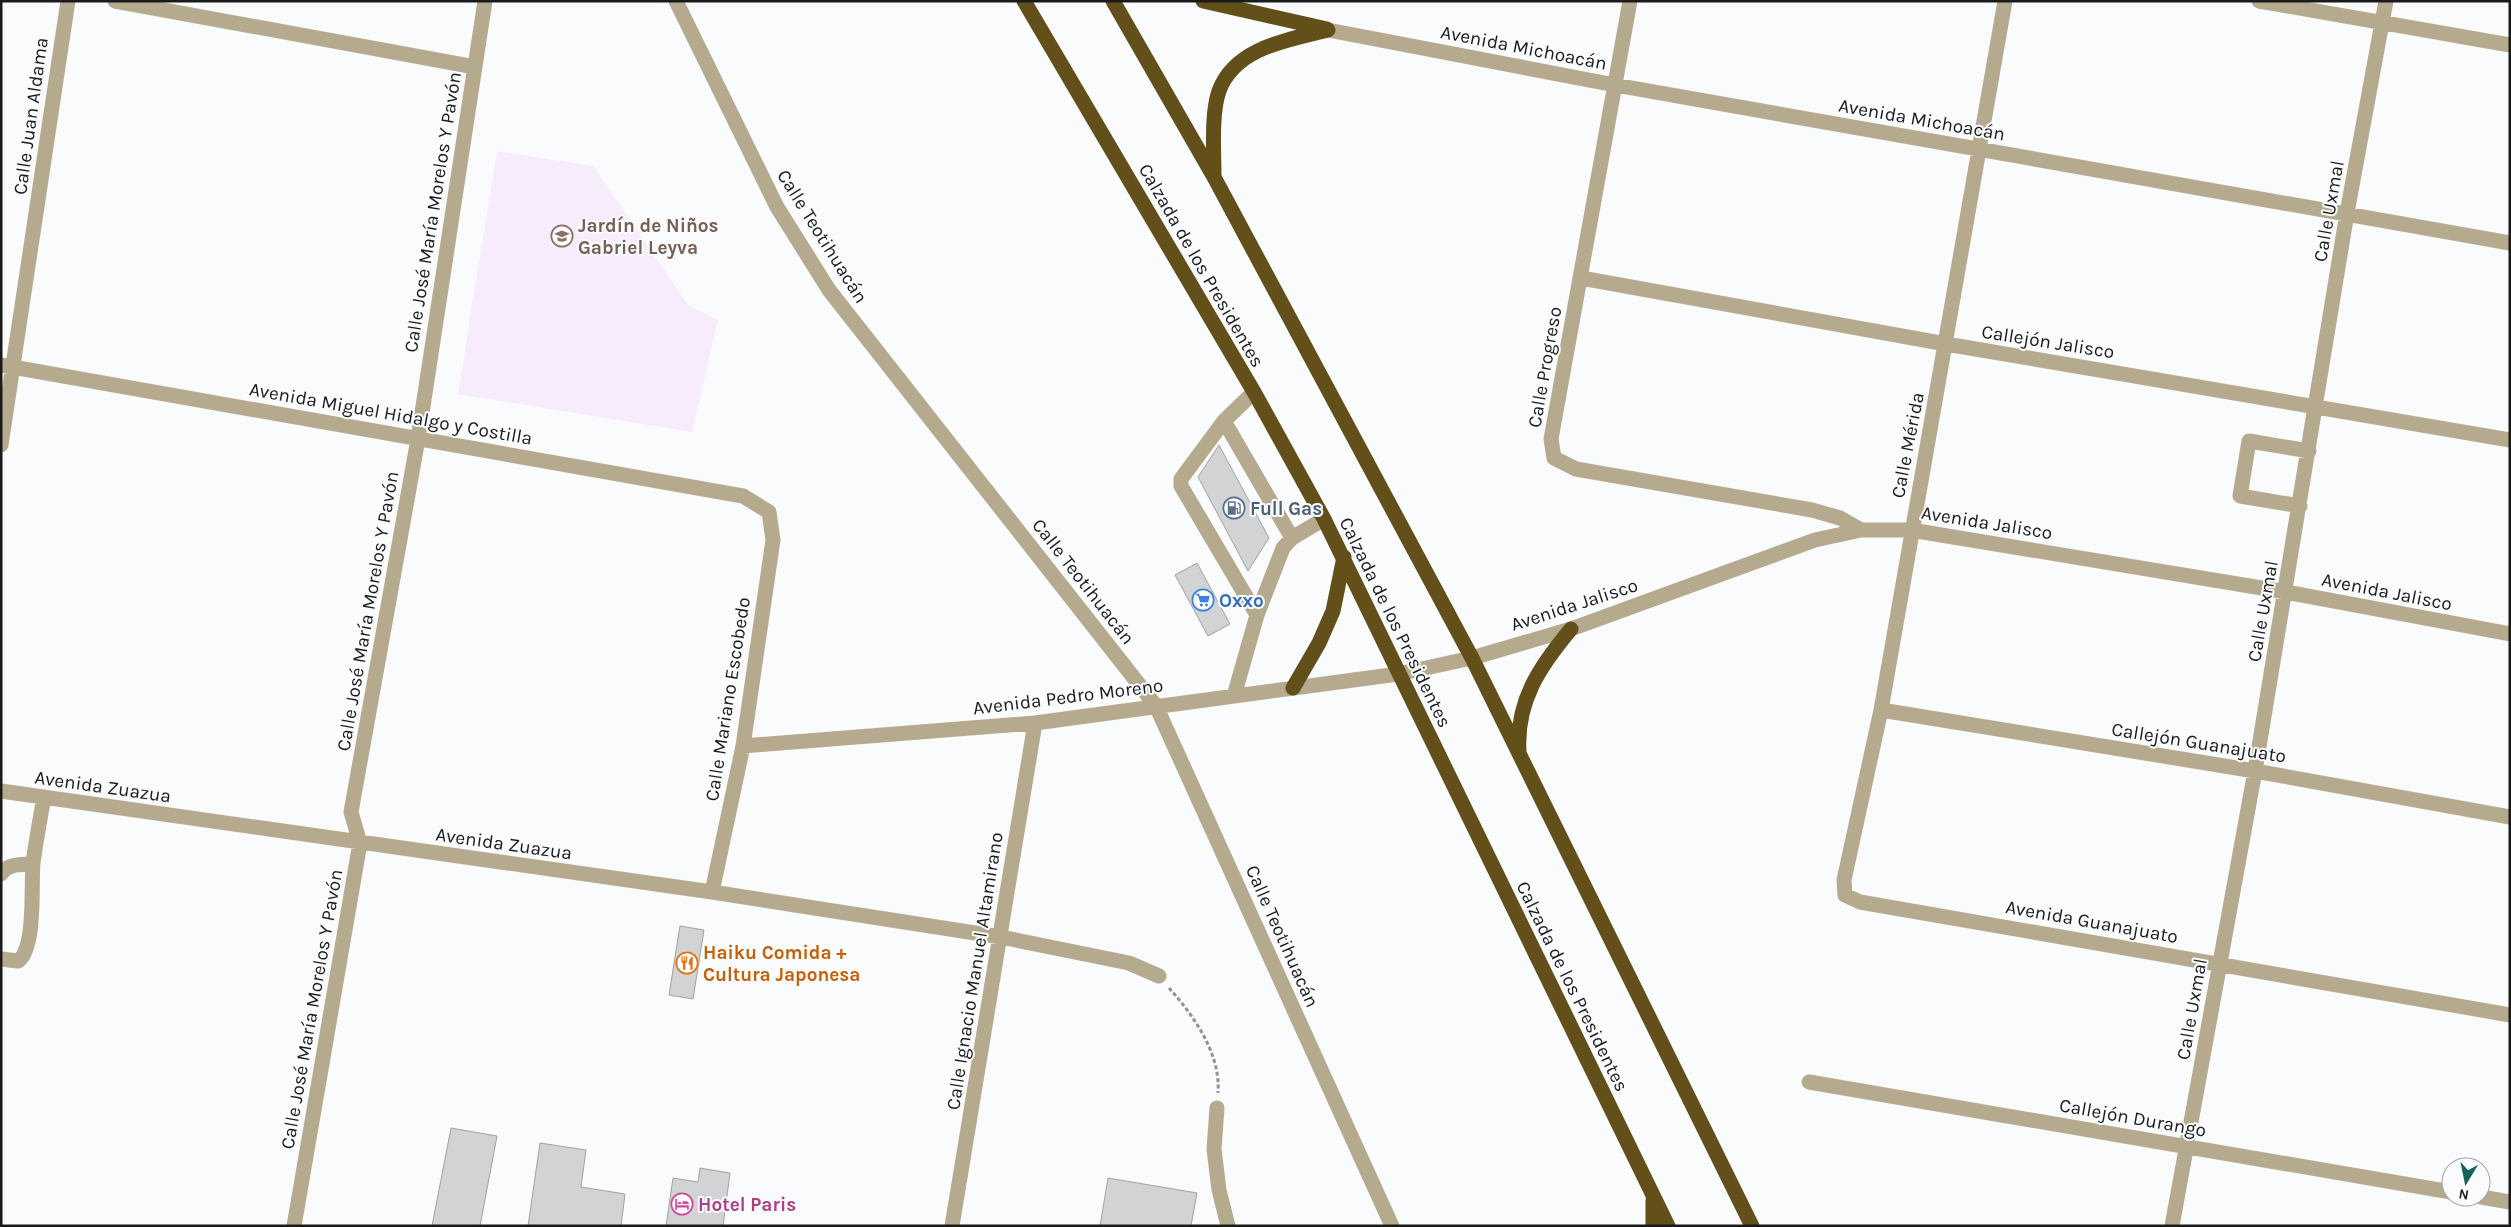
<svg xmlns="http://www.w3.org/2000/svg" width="2511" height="1227" viewBox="0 0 2511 1227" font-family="Karla,sans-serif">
<rect width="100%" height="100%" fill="#f9fbfc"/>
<path fill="#f6ecfc" d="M497,151L593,166L688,305L718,320L692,432L458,394Z"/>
<path fill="#d1d3d4" stroke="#a0a2a3" d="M1219,445L1269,538L1248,571L1198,477Z
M1197,563L1230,624L1208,636L1175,575Z
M680,926L704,930L693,999L669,995Z
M451,1128L497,1136L480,1226H432Z
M540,1143L586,1150L581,1187L625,1194L621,1226H528Z
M700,1168L730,1173L723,1226H666L673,1178L698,1182Z
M1108,1178L1197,1193L1191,1226H1100Z"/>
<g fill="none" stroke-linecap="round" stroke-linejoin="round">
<path stroke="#919293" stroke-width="3" stroke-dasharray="4 2.5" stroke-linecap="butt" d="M1169,988C1194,1016 1221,1054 1218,1093"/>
<path stroke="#b5aa8d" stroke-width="15" d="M115,1L475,67
M676,1L777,207L829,290L1156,706L1392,1226
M1630,1L1551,439L1554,458L1576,469L1812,510L1840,518L1861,530
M2005,1L1881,710L1844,880L1845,895L1860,902L2510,1015
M2259,1L2510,45
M1328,30L1615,85L2510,243
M1581,278L1946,344L2510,440
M1,365L743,496L769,512L773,540L743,746L712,892
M1254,392L1224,421L1181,479V486L1257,615
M1224,421L1292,538
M1,445L68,1
M2300,506L2240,496L2249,441L2309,451
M1234,696L1257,615L1283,548L1292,538L1324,519
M1881,710L2255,771L2510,817
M743,746L1035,723L1398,674L1472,658L1571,629L1815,540L1861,530H1911L2286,592L2510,634
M1,791L712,892L1001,937L1129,963L1159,976
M1,874C8,863 21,865 33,864
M1,959L18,961C36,949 31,884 33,863C36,841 40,819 44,797
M1809,1082L2451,1192
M1217,1108L1214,1149L1219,1190L1228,1226
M2481,1197L2510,1202
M294,1226L360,843L351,812L418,439L485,1
M952,1226L1035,723
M2172,1226L2255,771L2347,213L2386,1"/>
<path stroke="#624f19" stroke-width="15" d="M1024,1L1254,392L1324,519L1668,1226
M1113,1L1214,177L1472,658L1752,1226
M1203,1L1327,29
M1214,176C1214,152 1211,114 1219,91C1235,47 1289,40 1328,30
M1293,688L1319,643L1333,611L1344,557
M1519,751C1516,701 1540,666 1571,629
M1653,1200V1226"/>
</g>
<defs>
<g id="school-ring" transform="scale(1.125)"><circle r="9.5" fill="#f9fbfc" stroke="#8d6e63" stroke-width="1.5"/><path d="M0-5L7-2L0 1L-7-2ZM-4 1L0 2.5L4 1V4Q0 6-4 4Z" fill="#8d6e63"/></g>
<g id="fuel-ring" transform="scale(1.125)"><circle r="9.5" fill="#f9fbfc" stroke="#5c6f8a" stroke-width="1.5"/><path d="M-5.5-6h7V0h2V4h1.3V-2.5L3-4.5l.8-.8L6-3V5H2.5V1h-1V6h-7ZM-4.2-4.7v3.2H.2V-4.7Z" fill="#5c6f8a"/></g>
<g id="supermarket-ring" transform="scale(1.125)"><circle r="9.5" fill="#f9fbfc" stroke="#3f7fe0" stroke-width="1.5"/><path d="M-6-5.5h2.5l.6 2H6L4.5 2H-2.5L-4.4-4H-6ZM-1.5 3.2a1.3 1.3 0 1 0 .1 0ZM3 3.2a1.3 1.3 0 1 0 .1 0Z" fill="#3f7fe0"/></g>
<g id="restaurant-ring" transform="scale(1.125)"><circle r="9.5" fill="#f9fbfc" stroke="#e8710a" stroke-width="1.5"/><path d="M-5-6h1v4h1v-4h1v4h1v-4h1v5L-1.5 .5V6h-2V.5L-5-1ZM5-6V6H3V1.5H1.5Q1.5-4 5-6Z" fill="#e8710a"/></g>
<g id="hotel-ring" transform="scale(1.125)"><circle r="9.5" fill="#f9fbfc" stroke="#d1479c" stroke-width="1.5"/><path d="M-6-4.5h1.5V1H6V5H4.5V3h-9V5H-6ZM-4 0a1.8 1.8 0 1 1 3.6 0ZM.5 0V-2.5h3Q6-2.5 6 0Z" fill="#d1479c"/></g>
</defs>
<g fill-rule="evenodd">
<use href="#school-ring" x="562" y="236"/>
<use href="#fuel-ring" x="1234" y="508"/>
<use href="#supermarket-ring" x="1203" y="600"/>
<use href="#restaurant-ring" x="687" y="963"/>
<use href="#hotel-ring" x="682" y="1204"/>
</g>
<g text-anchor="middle" stroke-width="4" stroke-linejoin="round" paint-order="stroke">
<g font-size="19" fill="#1a1a1b" stroke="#f9fbfc">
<text transform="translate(1524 47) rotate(11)" y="7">Avenida Michoacán</text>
<text transform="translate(30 116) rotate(-82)" y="7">Calle Juan Aldama</text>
<text transform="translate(1922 119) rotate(10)" y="7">Avenida Michoacán</text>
<text transform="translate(2328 211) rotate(-80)" y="7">Calle Uxmal</text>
<text transform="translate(432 212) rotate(-81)" y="7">Calle José María Morelos Y Pavón</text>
<text transform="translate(823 236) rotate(58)" y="7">Calle Teotihuacán</text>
<text transform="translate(1202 265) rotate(60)" y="7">Calzada de los Presidentes</text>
<text transform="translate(2048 341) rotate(9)" y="7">Callejón Jalisco</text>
<text transform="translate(1544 367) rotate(-80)" y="7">Calle Progreso</text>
<text transform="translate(391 413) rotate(10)" y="7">Avenida Miguel Hidalgo y Costilla</text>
<text transform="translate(1907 445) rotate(-79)" y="7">Calle Mérida</text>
<text transform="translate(1987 522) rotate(9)" y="7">Avenida Jalisco</text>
<text transform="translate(1084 581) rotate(52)" y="7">Calle Teotihuacán</text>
<text transform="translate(2387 591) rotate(11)" y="7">Avenida Jalisco</text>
<text transform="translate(1574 604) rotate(-18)" y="7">Avenida Jalisco</text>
<text transform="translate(367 611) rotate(-80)" y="7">Calle José María Morelos Y Pavón</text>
<text transform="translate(2262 611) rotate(-80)" y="7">Calle Uxmal</text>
<text transform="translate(1396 622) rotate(64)" y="7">Calzada de los Presidentes</text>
<text transform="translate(1068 696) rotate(-7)" y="7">Avenida Pedro Moreno</text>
<text transform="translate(727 699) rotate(-81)" y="7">Calle Mariano Escobedo</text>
<text transform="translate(2199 742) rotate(9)" y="7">Callejón Guanajuato</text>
<text transform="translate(103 786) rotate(8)" y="7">Avenida Zuazua</text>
<text transform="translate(504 843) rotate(8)" y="7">Avenida Zuazua</text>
<text transform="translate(2092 921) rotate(10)" y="7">Avenida Guanajuato</text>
<text transform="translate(1283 936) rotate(66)" y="7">Calle Teotihuacán</text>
<text transform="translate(974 971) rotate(-81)" y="7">Calle Ignacio Manuel Altamirano</text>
<text transform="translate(1573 986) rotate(64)" y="7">Calzada de los Presidentes</text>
<text transform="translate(311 1009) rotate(-80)" y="7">Calle José María Morelos Y Pavón</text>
<text transform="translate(2191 1009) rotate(-80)" y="7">Calle Uxmal</text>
<text transform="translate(2133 1117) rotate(10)" y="7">Callejón Durango</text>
</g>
<g font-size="19" font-weight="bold" fill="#785e54" stroke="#f9fbfc" text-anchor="start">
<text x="578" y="232">Jardín de Niños<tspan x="578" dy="22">Gabriel Leyva</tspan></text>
</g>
<g font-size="19" font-weight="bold" fill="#4e5e75" stroke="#f9fbfc" text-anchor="start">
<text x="1250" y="515">Full Gas</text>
</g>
<g font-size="19" font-weight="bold" fill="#366cbe" stroke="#f9fbfc" text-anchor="start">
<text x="1219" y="607">Oxxo</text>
</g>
<g font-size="19" font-weight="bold" fill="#c56008" stroke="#f9fbfc" text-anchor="start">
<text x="703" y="959">Haiku Comida +<tspan x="703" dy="22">Cultura Japonesa</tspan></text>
</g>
<g font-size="19" font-weight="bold" fill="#b23c85" stroke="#f9fbfc" text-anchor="start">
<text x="698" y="1211">Hotel Paris</text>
</g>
</g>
<rect width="2511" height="1227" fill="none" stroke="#1a1a1b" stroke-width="5"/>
<g transform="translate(2466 1182) rotate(190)"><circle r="24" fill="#f9fbfc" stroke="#a0a1a2"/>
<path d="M0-4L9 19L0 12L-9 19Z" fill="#15625c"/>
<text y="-8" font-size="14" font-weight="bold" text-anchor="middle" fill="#1a1a1b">N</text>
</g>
</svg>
